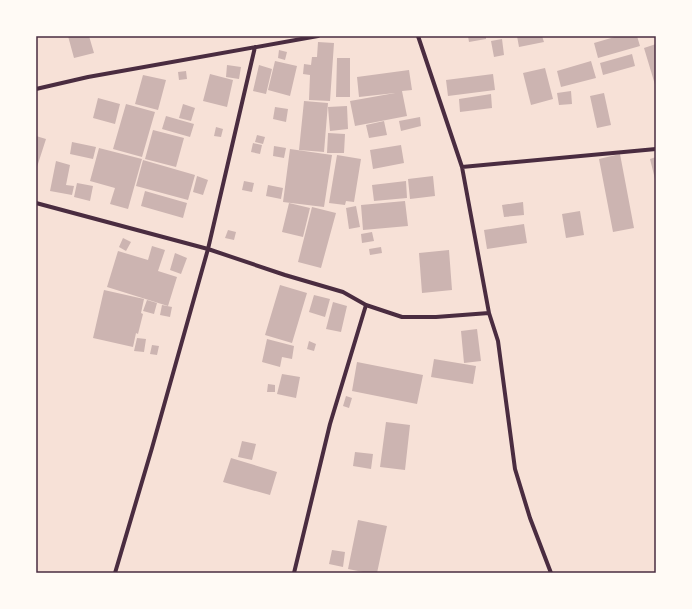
<svg xmlns="http://www.w3.org/2000/svg" width="692" height="609" viewBox="0 0 692 609" font-family="'PT Sans',sans-serif">
<rect width="100%" height="100%" fill="#f7e1d7"/>
<path fill="#ccb4b1" d="M68,36H89L94,53L74,58Z
M468,36H486V39L469,42Z
M517,36H542L544,42L519,47Z
M618,36H637L640,46L598,58L594,43Z
M502,39L504,55L494,57L491,41Z
M318,42L334,43L330,101L309,100L310,75L303,74L304,64L311,65L312,57H317Z
M656,44V88L644,48Z
M279,50L287,52L285,60L278,58Z
M632,54L635,66L603,75L600,63Z
M337,58H350V97H336Z
M275,61L297,66L290,96L268,90Z
M591,61L596,78L561,87L557,71Z
M227,65L241,67L239,79L226,77Z
M259,65L272,69L266,94L253,91Z
M545,68L553,99L531,105L523,73Z
M409,70L412,90L402,91L407,116L355,126L350,101L395,93L359,97L357,77Z
M186,71L187,79L179,80L178,72Z
M210,74L233,80L227,107L203,101Z
M493,74L495,90L448,96L446,80Z
M143,75L166,80L158,110L135,104Z
M571,91L572,104L559,105L557,93Z
M604,93L611,125L597,128L590,96Z
M491,94L492,108L460,112L459,99Z
M98,98L120,104L115,124L93,118Z
M304,101L328,103L324,152L299,150Z
M126,104L155,112L142,157L113,149Z
M183,104L195,108L191,121L179,118Z
M347,106L348,129L330,131L328,107Z
M275,107L288,109L286,122L273,119Z
M166,116L194,124L190,137L162,129Z
M420,117L421,126L401,131L399,121Z
M384,121L387,135L369,138L366,125Z
M216,127L223,129L221,137L214,136Z
M153,130L184,138L176,167L145,159Z
M328,133L345,134L344,153H327Z
M257,135L265,137L263,144L255,142Z
M36,136L46,139L36,170Z
M72,142L96,147L93,159L70,154Z
M253,143L262,145L260,154L251,152Z
M401,145L404,163L373,169L370,150Z
M274,146L286,148L284,158L273,156Z
M99,148L142,159L128,209L110,204L115,188L90,181Z
M290,149L332,155L324,207L283,202Z
M620,154L634,228L613,232L599,159Z
M337,155L361,159L354,202L346,201L345,205L329,203Z
M656,157V179H655L650,159Z
M143,160L195,175L188,200L136,186Z
M56,161L70,165L66,185L74,186L72,195L50,191Z
M197,176L208,180L203,195L193,192Z
M433,176L435,196L410,199L408,179Z
M244,181L254,183L252,192L242,190Z
M406,181L407,198L374,201L372,185Z
M77,183L93,186L90,201L74,197Z
M268,185L283,188L281,199L266,196Z
M145,191L187,203L183,218L141,206Z
M405,201L408,226L363,230L361,205Z
M523,202L524,215L504,217L502,205Z
M289,203L310,208L303,237L282,232Z
M356,206L360,227L349,229L346,208Z
M312,207L336,213L321,268L298,262Z
M580,211L584,235L566,238L562,214Z
M524,224L527,243L487,249L484,230Z
M228,230L236,232L234,240L225,238Z
M372,232L374,241L362,243L361,234Z
M123,238L131,242L126,251L119,247Z
M152,246L165,250L158,271L177,277L168,306L107,287L118,251L148,260Z
M381,247L382,253L370,255L369,249Z
M449,250L452,290L422,293L419,253Z
M175,253L187,258L181,274L170,270Z
M280,285L307,293L292,343L265,335Z
M104,290L144,299L141,313L143,314L138,334L136,333L133,347L93,338Z
M314,295L330,299L325,317L309,312Z
M147,300L157,303L154,314L143,311Z
M333,302L347,306L341,332L326,329Z
M162,305L172,307L170,317L160,315Z
M477,329L481,361L464,363L461,331Z
M137,338L146,339L144,352L134,351Z
M267,339L294,346L292,359L282,357L280,367L262,362Z
M309,341L316,344L314,351L307,349Z
M152,345L159,346L157,355L150,354Z
M434,359L476,366L473,384L431,377Z
M357,362L423,375L417,404L352,391Z
M282,374L300,377L296,398L277,394Z
M268,384L275,385V392H267Z
M346,396L352,398L349,408L343,406Z
M386,422L410,425L405,470L380,467Z
M242,441L256,444L252,460L238,457Z
M355,452L373,454L371,469L353,466Z
M231,458L277,472L270,495L223,482Z
M358,520L387,526L377,573H368L348,569Z
M332,550L345,552L343,567L329,564Z"/>
<g fill="none" stroke-linecap="round" stroke-linejoin="round">
<path stroke="#4a2c40" stroke-width="4" d="M418,36L462,167L489,313L498,341L515,469L530,518L551,573
M36,89L88,77L318,36
M462,167L656,149
M36,203L208,249L285,275L343,292L366,305L402,317H436L489,313
M115,573L152,448L208,249L255,47
M294,573L330,424L366,305"/>
</g>
<rect width="692" height="609" fill="none" stroke="#fffaf5" stroke-width="74"/>
<rect x="37" y="37" width="618" height="535" fill="none" stroke="#4a2c40" stroke-width="1.5"/>
</svg>
